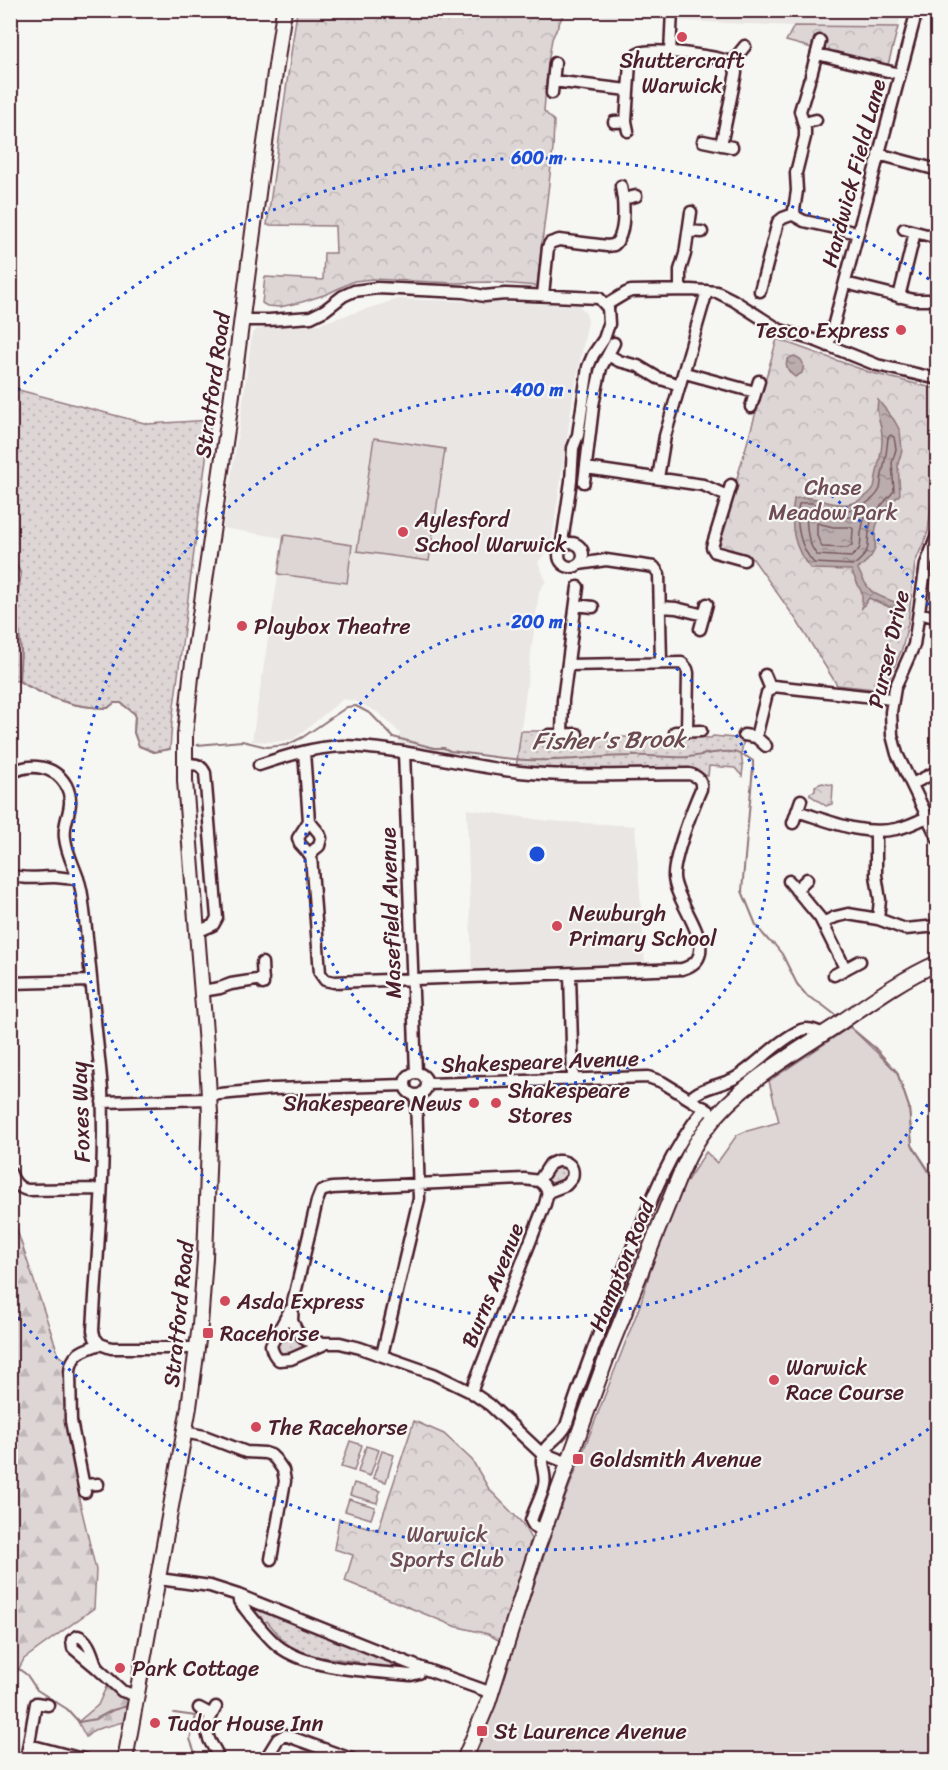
<svg xmlns="http://www.w3.org/2000/svg" width="948" height="1770" viewBox="0 0 948 1770" font-family="Sriracha,sans-serif">
<defs>
<pattern id="grass-dots" width="8" height="8" patternUnits="userSpaceOnUse" patternTransform="scale(1.5)"><rect width="8" height="8" fill="#ddd6d5"/><path d="M2 2h.1M6 6h.1" fill="none" stroke="#bfb7b7" stroke-width="1.8" stroke-linecap="round"/></pattern>
<pattern id="forest-firs" width="22" height="20" patternUnits="userSpaceOnUse" patternTransform="scale(1.5)"><rect width="22" height="20" fill="#ddd6d5"/><path d="M5 1l3.5 6h-7zM16 11l3.5 6h-7z" fill="#bfb7b7"/></pattern>
<pattern id="park-crowns" width="20" height="18" patternUnits="userSpaceOnUse" patternTransform="scale(1.5)"><rect width="20" height="18" fill="#ddd6d5"/><path d="M2 6a3 3 0 1 1 6 0M12 15a3 3 0 1 1 6 0" fill="none" stroke="#bfb7b7"/></pattern>
<pattern id="water-ripples" width="26" height="14" patternUnits="userSpaceOnUse" patternTransform="scale(1.5)"><rect width="26" height="14" fill="#bbadae"/><path d="M2 4q2-2 4 0t4 0M15 11q2-2 4 0t4 0" fill="none" stroke="#9a8c8e"/></pattern>
</defs>
<rect width="100%" height="100%" fill="#f6f6f2"/>
<filter id="ink" filterUnits="userSpaceOnUse"><feTurbulence type="fractalNoise" baseFrequency=".0167" numOctaves="2"/><feDisplacementMap in="SourceGraphic" scale="12" xChannelSelector="R" yChannelSelector="G"/><feConvolveMatrix kernelMatrix="1 2 1 2 8 2 1 2 1" color-interpolation-filters="sRGB"/></filter>
<g filter="url(#ink)">
<path fill="#e9e6e3" d="M480,11H902L898,27L794,26L619,18L564,13Z
M398,299L579,305L586,314L588,321L573,397L551,545L545,554L538,562L546,581L539,591L517,760L398,747L400,733L379,713L355,701L343,699L294,739L275,742L252,741L284,538L223,528L241,416L252,335L256,330L265,328L319,324Z
M467,809L548,821L635,826L645,965L472,972Z"/>
<path fill="url(#grass-dots)" stroke="#947a80" stroke-width="1.5" d="M11,388L148,424L211,420L172,722L170,749L154,752L139,746L134,733L135,714L121,703H114L108,708C70,708 49,698 16,680L11,683Z
M521,731H545L546,739L668,736L711,738L713,736L744,739L741,754L743,767L742,776L735,768L709,766L708,776L694,772L516,768Z
M556,1165L568,1167L567,1182L551,1187L546,1179Z
M286,1323L314,1345L287,1357L279,1356L274,1343Z
M254,1605L407,1667L409,1670L358,1668V1662L323,1657L321,1663L278,1642L281,1638L267,1621L262,1625L250,1609Z"/>
<path fill="url(#forest-firs)" stroke="#947a80" stroke-width="1.5" d="M10,1209L59,1356L66,1360L63,1374L69,1429L78,1481L79,1499L96,1570L94,1608L24,1659L11,1684Z
M107,1685L118,1695L129,1699L123,1722L94,1730L86,1737L78,1722L98,1705Z"/>
<path fill="url(#park-crowns)" stroke="#947a80" stroke-width="1.5" d="M479,11L564,13L552,39L548,63L544,111L554,121L553,149L537,286L489,282L454,283L372,279L354,281L327,294L302,302L280,307L267,306L262,303L265,277L323,280L324,253H336L335,226L267,225L297,11Z
M794,26L898,27L888,65L821,51L822,41L814,40L812,48L786,41Z
M777,339L872,373L937,389V459L928,532L915,563L908,623L902,649L884,690L837,685L795,618L753,559L722,549L716,544L735,485Z
M822,783L833,785L832,804L826,806L810,795V793L815,791V786Z
M414,1421L444,1434L472,1460L489,1489L522,1523L531,1539L500,1641L488,1634L454,1626L345,1581L353,1555L334,1549L339,1519L378,1530Z"/>
<path fill="#ddd6d5" stroke="#947a80" stroke-width="1.5" d="M374,438L445,449L429,561L357,551Z
M284,535L352,545L347,583L278,574Z
M850,1027L897,1072L909,1107L912,1145L937,1185V1759L471,1760L485,1729L553,1529L640,1305L659,1242L678,1194L706,1152L717,1163L737,1135L744,1132L779,1122L769,1081Z
M350,1441L362,1445L354,1471L341,1467Z
M366,1446L379,1450L370,1476L358,1472Z
M382,1451L394,1455L386,1482L373,1478Z
M354,1483L380,1491L377,1503L350,1495Z
M349,1499L375,1507L371,1519L345,1511Z"/>
<path fill="url(#water-ripples)" stroke="#8e747a" stroke-width="1.5" d="M794,356C803,359 805,364 802,373L795,377C787,371 781,360 794,356Z
M878,400L894,420L900,431L902,450L898,464L900,494C892,503 881,512 877,524C874,532 876,539 875,547C874,557 864,563 858,569C870,596 874,594 900,604L891,608L869,598L862,608V593L851,570L811,569C793,548 790,526 794,499C816,493 828,507 848,504C857,503 870,495 874,487C875,484 875,481 876,477C878,464 883,451 882,436C882,421 875,419 878,400Z"/>
<g fill="none" stroke-linecap="round" stroke-linejoin="round">
<path stroke="#77585f" stroke-width="1.5" d="M891,435L894,437L896,449L892,463L894,491C886,501 875,510 871,522C864,544 876,548 854,565L814,563C800,548 795,524 799,504C812,499 823,509 835,511C851,512 873,504 880,489C881,485 881,479 882,475C885,462 887,451 888,437Z
M809,511L834,518L850,517L864,514L865,517C863,522 862,528 861,533C860,546 863,548 851,557L817,555C807,543 807,529 806,514Z
M817,523L833,527H851L853,529L852,545L847,548L822,547L817,536Z"/>
<path stroke="#8e747a" stroke-width="2" d="M10,554L21,574L16,604L21,651L19,681C49,698 73,708 108,708L114,703H121L135,714L134,733L139,746L154,752L170,749
M197,745L242,741L267,747L287,745L303,737L347,707L356,706L371,714L393,737L434,748H444L450,751C475,754 501,759 527,760C562,762 597,756 632,756C651,755 669,758 687,757C710,755 733,744 753,761V767L742,891L756,925L763,934L769,941L774,944L782,954L797,984L807,996L821,1004L838,1017
M850,1027L875,1048L897,1072L909,1107L912,1145L938,1184
M10,1670L19,1669L27,1675L37,1690L67,1709L79,1722L96,1719L113,1710L127,1706
M174,1713L196,1716L190,1739L195,1753"/>
<g stroke="#4a1f2b" stroke-width="15">
<path id="minor" d="M670,53L672,10
M817,54L900,74
M732,62L745,46
M811,75L820,41
M553,81L627,90
M809,81L800,111L805,129V137L796,173L797,191L794,210L795,216L804,221L858,233
M552,93L555,63
M626,121L630,63C632,58 634,55 640,53C653,48 723,56 734,64L736,73L721,145
M614,122L626,121L628,131
M804,123L816,120
M703,141L732,147
M878,154L938,170
M621,186L623,199L636,196
M904,229L938,238
M689,231L702,232
M845,283L914,300H938
M680,290V270L685,254L691,212
M760,291L778,222L783,218L794,214
M543,295L548,247L550,243L559,240L607,246L614,245C625,236 624,212 623,199
M899,297L915,232
M606,305L626,293L631,291L691,290L717,292L733,300L780,330L817,341L877,365L938,379
M243,320H269L311,317L325,310L343,296L354,291L377,288L464,292L484,296L505,294L599,298L608,308L609,324L604,339L593,355L588,367L578,435L573,448L571,481L561,549
M828,346L917,10
M608,355L619,361L638,366L658,378L680,385
M685,373L755,392
M593,405L601,368L614,343
M751,407L759,381
M586,468L703,485L727,496
M658,478L665,436L707,291
M584,482L593,407
M731,485L712,547L715,552L744,560
M938,533L926,564L914,645L895,688L891,712L892,735L897,754L938,839
M559 555a12 12 0 1 1 24 0a12 12 0 1 1-24 0Z
M579,564L606,560L654,567L659,574L661,662
M576,605L593,607
M660,607L676,608L704,615
M919,613L938,618
M700,629L707,604
M568,665L682,663L687,669L688,673L687,731
M765,675L770,687
M675,732L701,731
M562,734L563,700L578,587
M549,735L577,734
M744,735L756,737L766,746
M756,737L767,693L773,686L892,699
M404,752L416,1073
M185,765C194,763 201,764 205,773L217,918L213,925L197,932
M259,765C286,756 314,747 343,746C355,746 368,748 380,749C427,754 473,767 520,772C575,778 633,774 689,774C698,776 702,780 701,789C693,807 673,859 674,877C675,905 727,956 682,969L334,982L325,980L320,973L311,856L314,850L319,846L321,838L319,833L309,821L304,752
M10,774C29,762 54,765 66,785C77,807 62,819 65,838C67,858 80,875 82,895C87,932 90,970 94,1008C96,1035 100,1063 102,1090C106,1169 97,1252 93,1331L95,1338L100,1344
M912,784L938,771
M797,811C829,821 862,836 896,829C906,827 917,822 927,817
M309,821L298,838L300,844L311,856
M793,823L801,800
M876,831V875L880,900L878,919
M10,875C24,880 39,877 54,877C62,877 70,880 78,878
M789,881L820,918L845,968
M796,890L807,879
M823,923L835,917L848,914L878,919L905,929L938,926
M262,963L263,984
M570,974L573,1079
M834,975L860,961
M10,983L91,981
M202,991L220,988L231,984L263,979
M405 1084a11 11 0 1 1 22 0a11 11 0 1 1-22 0Z
M427,1084L648,1077L662,1082L709,1111
M209,1095L273,1089L405,1085
M690,1099C702,1086 722,1086 737,1077C759,1063 777,1041 801,1030C809,1027 816,1031 824,1034
M102,1102L209,1099
M557,1161C568,1160 575,1167 572,1178L566,1185L548,1192L544,1185L539,1181L550,1164Z
M10,1172C13,1181 18,1188 27,1190L101,1189
M539,1181L524,1179L332,1188L321,1191L317,1201L293,1302L292,1321L297,1331L306,1340L316,1343H340L360,1348L434,1374L471,1392L490,1405L540,1452L568,1463
M290,1310L271,1345C272,1352 274,1356 279,1360L291,1359L325,1344
M382,1355L419,1199L416,1095
M471,1392L545,1204L548,1192
M184,1432L204,1436L246,1452L265,1453L271,1455L276,1460L283,1470L285,1481L271,1559
M84,1485L98,1484
M85,1492L71,1421L70,1372C71,1353 84,1350 100,1344L111,1348H197
M543,1531L534,1526L531,1521C534,1509 542,1497 544,1485C547,1473 538,1463 544,1451C548,1443 560,1437 566,1426C581,1378 600,1331 618,1284C642,1224 663,1158 705,1108
M159,1579L210,1586L238,1595L416,1666L492,1693
M238,1595L239,1601L243,1606C253,1619 264,1634 277,1645C307,1670 371,1671 411,1675L419,1673L420,1668
M78,1636C89,1639 93,1657 97,1668L73,1648L72,1640Z
M97,1668L122,1691L137,1696
M216,1707C208,1721 203,1731 212,1745C216,1751 217,1753 218,1760
M199,1708L212,1715
M29,1745L86,1760
M26,1760L36,1703L48,1705
M265,1760L278,1739L285,1735L354,1760"/>
</g>
<g stroke="#4a1f2b" stroke-width="18">
<path id="major" d="M125,1760L189,1407L200,1325L205,1258L210,1113L206,1045L185,781V735L191,677L231,402L260,178L284,10
M464,1760L488,1703L533,1560L609,1351L679,1177C686,1161 694,1144 705,1130C739,1084 790,1056 837,1025C869,1003 901,979 938,963"/>
</g>
<use href="#minor" stroke="#f6f6f2" stroke-width="10"/>
<use href="#major" stroke="#f6f6f2" stroke-width="14"/>
</g>
</g>
<g fill="none" stroke="#1d4ed8" stroke-width="3" stroke-dasharray="3 6">
<circle cx="537" cy="854" r="232"/>
<path d="M937 1089A464 464 0 1 1 937 619"/>
<path d="M936 1424A696 696 0 0 1 12 1311M12 397A696 696 0 0 1 936 284"/>
</g>
<g fill="#d1495b" stroke="#f6f6f2" stroke-width="2">
<circle cx="682" cy="37" r="6"/>
<circle cx="901" cy="330" r="6"/>
<circle cx="403" cy="532" r="6"/>
<circle cx="242" cy="626" r="6"/>
<circle cx="557" cy="926" r="6"/>
<circle cx="474" cy="1103" r="6"/>
<circle cx="496" cy="1103" r="6"/>
<circle cx="225" cy="1301" r="6"/>
<rect x="202" y="1327" width="12" height="12" rx="3"/>
<circle cx="774" cy="1380" r="6"/>
<circle cx="256" cy="1427" r="6"/>
<rect x="572" y="1453" width="12" height="12" rx="3"/>
<circle cx="120" cy="1668" r="6"/>
<circle cx="155" cy="1723" r="6"/>
<rect x="476" y="1725" width="12" height="12" rx="3"/>
</g>
<g text-anchor="middle" stroke-width="4.5" stroke-linejoin="round" paint-order="stroke">
<g font-size="22" fill="#4a1f2b" stroke="#f6f6f2" text-anchor="start">
<text x="682" y="68" text-anchor="middle">Shuttercraft<tspan x="682" dy="25">Warwick</tspan></text>
<text x="889" y="338" text-anchor="end">Tesco Express</text>
<text x="415" y="527">Aylesford<tspan x="415" dy="25">School Warwick</tspan></text>
<text x="254" y="634">Playbox Theatre</text>
<text x="569" y="921">Newburgh<tspan x="569" dy="25">Primary School</tspan></text>
<text x="508" y="1098">Shakespeare<tspan x="508" dy="25">Stores</tspan></text>
<text x="462" y="1111" text-anchor="end">Shakespeare News</text>
<text x="237" y="1309">Asda Express</text>
<text x="220" y="1341">Racehorse</text>
<text x="786" y="1375">Warwick<tspan x="786" dy="25">Race Course</tspan></text>
<text x="268" y="1435">The Racehorse</text>
<text x="590" y="1467">Goldsmith Avenue</text>
<text x="132" y="1676">Park Cottage</text>
<text x="167" y="1731">Tudor House Inn</text>
<text x="494" y="1739">St Laurence Avenue</text>
</g>
<g font-size="22" fill="#4a1f2b" stroke="#f6f6f2">
<text transform="translate(853 173) rotate(-75)" y="8">Hardwick Field Lane</text>
<text transform="translate(212 385) rotate(-82)" y="8">Stratford Road</text>
<text transform="translate(888 649) rotate(-77)" y="8">Purser Drive</text>
<text transform="translate(390 913) rotate(-92)" y="8">Masefield Avenue</text>
<text transform="translate(540 1061) rotate(-2)" y="8">Shakespeare Avenue</text>
<text transform="translate(80 1112) rotate(-92)" y="8">Foxes Way</text>
<text transform="translate(621 1265) rotate(-68)" y="8">Hampton Road</text>
<text transform="translate(492 1285) rotate(-68)" y="8">Burns Avenue</text>
<text transform="translate(178 1314) rotate(-84)" y="8">Stratford Road</text>
</g>
<g font-size="22" fill="#6f4d56" stroke="#f6f6f2">
<text x="833" y="495">Chase<tspan x="833" dy="25">Meadow Park</tspan></text>
<text x="447" y="1542">Warwick<tspan x="447" dy="25">Sports Club</tspan></text>
</g>
<g font-size="24" font-style="italic" fill="#6c4a52" stroke="#f6f6f2">
<text transform="translate(609 740) rotate(-1)" y="8">Fisher's Brook</text>
</g>
</g>
<circle cx="537" cy="854" r="9" fill="#1d4ed8" stroke="#f6f6f2" stroke-width="3"/>
<g font-size="18" text-anchor="middle" font-weight="bold" fill="#1d4ed8" stroke="#f6f6f2" stroke-width="4.5" stroke-linejoin="round" paint-order="stroke">
<text x="537" y="164">600 m</text>
<text x="537" y="396">400 m</text>
<text x="537" y="628">200 m</text>
</g>
<rect width="948" height="1770" fill="none" stroke="#f6f6f2" stroke-width="36"/>
<rect x="18" y="18" width="912" height="1734" fill="none" stroke="#4a1f2b" stroke-width="2" filter="url(#ink)"/>
</svg>
